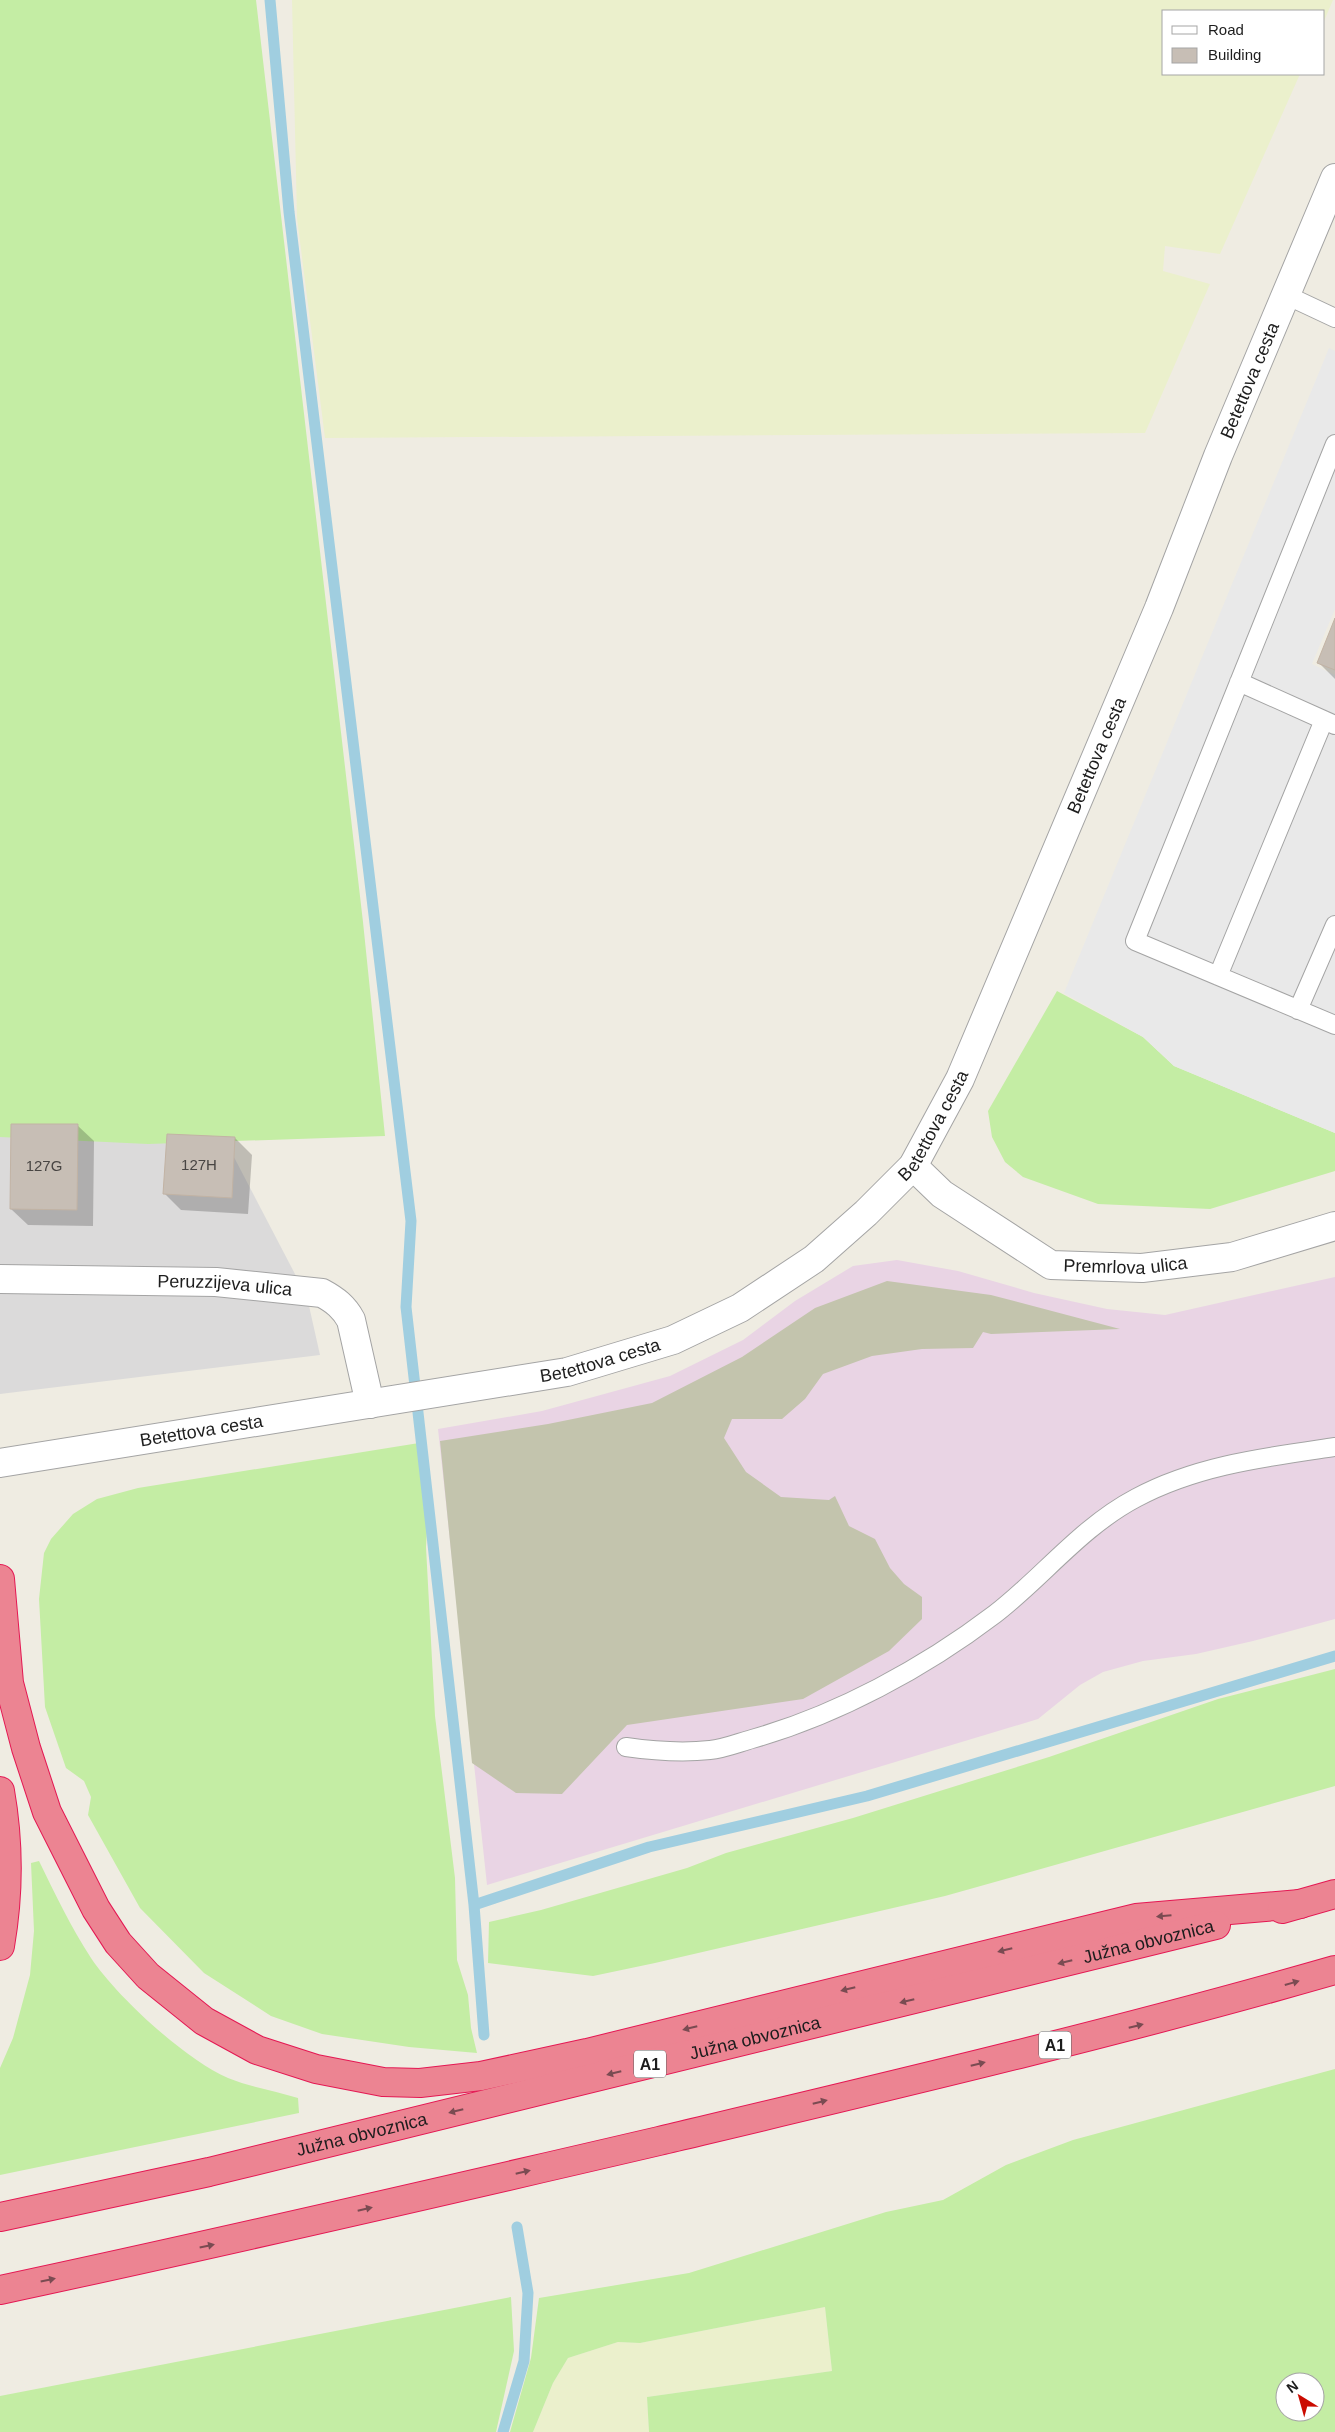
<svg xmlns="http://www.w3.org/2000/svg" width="1335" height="2432" viewBox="0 0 1335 2432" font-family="Helvetica,sans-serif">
<rect width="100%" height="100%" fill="#efece2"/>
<path fill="#dbdada" d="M0,886L96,893L307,1297L320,1355L0,1394Z"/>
<path fill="#e9d4e4" d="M897,1260L958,1271L1034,1293L1107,1309L1165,1315L1335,1277V1619L1253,1641L1196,1654L1143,1661L1103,1672L1080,1685L1038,1719L487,1885L438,1429L542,1411L670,1376L743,1340L795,1301L853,1266Z"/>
<path fill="#c3c4ad" d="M887,1281L991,1295L1120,1329L991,1334L983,1332L973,1348L922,1349L872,1356L823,1374L805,1399L782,1419H732L724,1438L746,1472L781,1497L829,1500L835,1496L849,1526L875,1539L890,1568L904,1584L922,1597V1619L889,1651L803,1699L627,1725L562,1794L516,1793L472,1763L440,1441L548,1424L652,1403L742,1357L815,1308Z"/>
<path fill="#ebf0cc" d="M292,0H1333L1324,21V11H1164V74H1300L1220,254L1165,246L1163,271L1210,284L1145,433L325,438L297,218Z
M825,2307L832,2371L647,2397L649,2432H533L553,2383L568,2358L618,2342L640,2343Z"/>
<path fill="#c4eda4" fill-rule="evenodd" d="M0,0H256L363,922L385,1136L148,1144L0,1137Z
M1057,991L1143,1037L1174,1066L1335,1133V1171L1210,1209L1098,1204L1023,1177L1005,1162L992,1137L988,1111Z
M419,1443L429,1494L426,1547L435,1716L455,1878L457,1960L468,1995L471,2028L477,2053L409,2047L322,2034L271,2016L204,1973L140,1908L88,1815L91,1797L84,1781L66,1768L45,1707L39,1599L44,1553L51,1539L73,1514L97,1499L138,1488Z
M1335,1669V1786L945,1896L655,1963L593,1976L488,1963L489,1922L541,1910L687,1868L726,1853L853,1818L1049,1757L1218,1699Z
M39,1861C55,1894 71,1927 91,1958C117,1997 186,2060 228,2078C250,2087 275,2091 298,2098L299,2113L0,2175V2068L13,2038L30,1975L34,1931L31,1863Z
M1335,2069V2432H649L647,2397L832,2371L825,2307L640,2343L618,2342L568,2358L553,2383L533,2432H510L531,2358L539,2298L689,2273L886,2212L943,2200L1006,2165L1073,2140ZM1285,2382H1315V2412H1285Z
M511,2297L514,2351L496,2432H0V2396Z"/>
<path fill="#e9e9e9" d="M1329,348L1335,351V609L1312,664L1335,675V1133L1174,1066L1143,1037L1064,993Z"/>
<path fill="#0003" d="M1335,621V679L1318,662Z
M77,1125L94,1141L93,1226L28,1225L11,1209Z
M235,1138L252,1155L248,1214L181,1210L164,1193Z"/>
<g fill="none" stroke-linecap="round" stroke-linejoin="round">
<path stroke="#a0cee0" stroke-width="11" d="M270,0L289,212L411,1221L406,1307L474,1905L484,2035
M474,1905L649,1847L867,1796L1335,1656
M503,2432L524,2361L528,2293L517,2227"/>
</g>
<path fill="#c7beb5" stroke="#c2b3a4" d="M1335,618V670L1317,663Z
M11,1124H78L77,1210L10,1209Z
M167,1134L235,1137L232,1198L163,1194Z"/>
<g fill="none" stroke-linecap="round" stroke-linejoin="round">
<g stroke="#a4a4a4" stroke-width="20">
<path id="service" d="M1286,295L1335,318
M1335,444L1135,941L1335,1025
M1239,682L1335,725
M1218,976L1324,720
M1298,1010L1335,925
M626,1747C654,1751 682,1753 710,1750C723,1749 738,1743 752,1739C837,1715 924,1668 995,1614C1043,1577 1081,1527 1136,1498C1197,1465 1267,1457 1335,1447"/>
</g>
<g stroke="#a4a4a4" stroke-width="30">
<g id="minor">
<path id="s1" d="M913,1166L942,1194L1051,1265L1142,1268L1232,1257L1335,1226"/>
<path id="s2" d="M0,1279L216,1282L322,1293C335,1300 344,1307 351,1320L370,1404"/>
</g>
</g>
<g stroke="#a4a4a4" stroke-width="30">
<g id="tertiary">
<path id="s3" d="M0,1463L567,1372L673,1340L740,1308L814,1259L866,1213L913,1166L960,1079L1159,608L1218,456L1335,178"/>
</g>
</g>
<g stroke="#e41853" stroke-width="30">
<g id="motorway">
<path d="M0,1579L9,1683L26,1748L47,1812L96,1909L118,1943L148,1976L204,2021L257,2050L316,2069L383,2082L420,2083L481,2076L587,2053L1136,1918L1300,1904"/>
<path d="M0,1791C9,1842 9,1894 0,1946"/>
<path d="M1282,1909L1335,1894"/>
<path id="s4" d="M0,2217L209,2172L1216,1925"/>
<path d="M0,2290C220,2243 440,2192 659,2141C886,2087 1112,2034 1335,1970"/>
</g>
</g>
<use href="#service" stroke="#fff" stroke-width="18"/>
<use href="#minor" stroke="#fff" stroke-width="28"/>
<use href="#tertiary" stroke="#fff" stroke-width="28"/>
<use href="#motorway" stroke="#ec8492" stroke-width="28"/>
</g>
<defs><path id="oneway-solid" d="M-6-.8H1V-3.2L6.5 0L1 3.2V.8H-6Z" transform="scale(1.25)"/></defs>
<g fill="#7a4b52">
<use href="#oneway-solid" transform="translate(1164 1916) rotate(175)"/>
<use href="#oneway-solid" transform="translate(1005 1950) rotate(166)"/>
<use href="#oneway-solid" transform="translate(1065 1962) rotate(166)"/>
<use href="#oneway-solid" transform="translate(1292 1983) rotate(-16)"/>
<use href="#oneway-solid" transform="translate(848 1989) rotate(166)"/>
<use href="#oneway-solid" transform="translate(907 2001) rotate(166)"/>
<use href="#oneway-solid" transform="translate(1136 2026) rotate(-14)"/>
<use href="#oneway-solid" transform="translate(690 2028) rotate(166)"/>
<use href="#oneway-solid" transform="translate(978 2064) rotate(-14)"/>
<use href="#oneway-solid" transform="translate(614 2073) rotate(166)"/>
<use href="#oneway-solid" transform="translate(820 2102) rotate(-14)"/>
<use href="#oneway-solid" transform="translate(456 2111) rotate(166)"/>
<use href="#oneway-solid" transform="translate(523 2172) rotate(-13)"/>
<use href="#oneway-solid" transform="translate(365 2209) rotate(-13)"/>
<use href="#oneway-solid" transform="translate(207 2246) rotate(-12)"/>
<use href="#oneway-solid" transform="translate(48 2280) rotate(-12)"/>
</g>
<g text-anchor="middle" stroke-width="4.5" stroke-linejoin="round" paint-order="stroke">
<g font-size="15" fill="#484543">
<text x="199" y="1170">127H</text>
<text x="44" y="1171">127G</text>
</g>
<g fill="#fff" stroke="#616161" stroke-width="1">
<rect x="1039" y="2031.5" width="32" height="27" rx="4"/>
<rect x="634" y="2050.5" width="32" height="27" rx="4"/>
</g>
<g font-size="16" font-weight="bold" fill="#1d1d1d">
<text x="1055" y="2051">A1</text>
<text x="650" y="2070">A1</text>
</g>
<g font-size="18" fill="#1d1d1d" stroke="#fff">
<text dy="6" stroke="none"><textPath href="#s3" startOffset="1839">Betettova cesta</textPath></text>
<text dy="6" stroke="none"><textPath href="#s3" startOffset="1434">Betettova cesta</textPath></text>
<text dy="6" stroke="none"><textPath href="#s3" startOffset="1029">Betettova cesta</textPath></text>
<text dy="6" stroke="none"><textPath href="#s1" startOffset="245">Premrlova ulica</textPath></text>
<text dy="6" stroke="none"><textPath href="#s2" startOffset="225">Peruzzijeva ulica</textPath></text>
<text dy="6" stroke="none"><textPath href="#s3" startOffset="609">Betettova cesta</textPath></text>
<text dy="6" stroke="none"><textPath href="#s3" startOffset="204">Betettova cesta</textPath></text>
<text dy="6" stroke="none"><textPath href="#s4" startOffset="1181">Južna obvoznica</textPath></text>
<text dy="6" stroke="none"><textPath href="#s4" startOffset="776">Južna obvoznica</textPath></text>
<text dy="6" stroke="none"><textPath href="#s4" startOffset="371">Južna obvoznica</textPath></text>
</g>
</g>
<rect x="1162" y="10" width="162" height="65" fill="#ffffff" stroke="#a5a5a5"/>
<rect x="1172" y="26" width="25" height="8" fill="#ffffff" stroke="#a5a5a5"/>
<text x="1208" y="35" font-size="15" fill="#1d1d1d">Road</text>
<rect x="1172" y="48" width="25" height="15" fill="#c7beb5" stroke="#a5a5a5"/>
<text x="1208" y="60" font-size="15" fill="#1d1d1d">Building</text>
<g transform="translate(1300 2397) rotate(323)"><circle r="24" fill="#ffffff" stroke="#a5a5a5"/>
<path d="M0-4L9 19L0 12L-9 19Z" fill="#cb0b00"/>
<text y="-8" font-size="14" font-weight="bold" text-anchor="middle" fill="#1d1d1d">N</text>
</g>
</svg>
